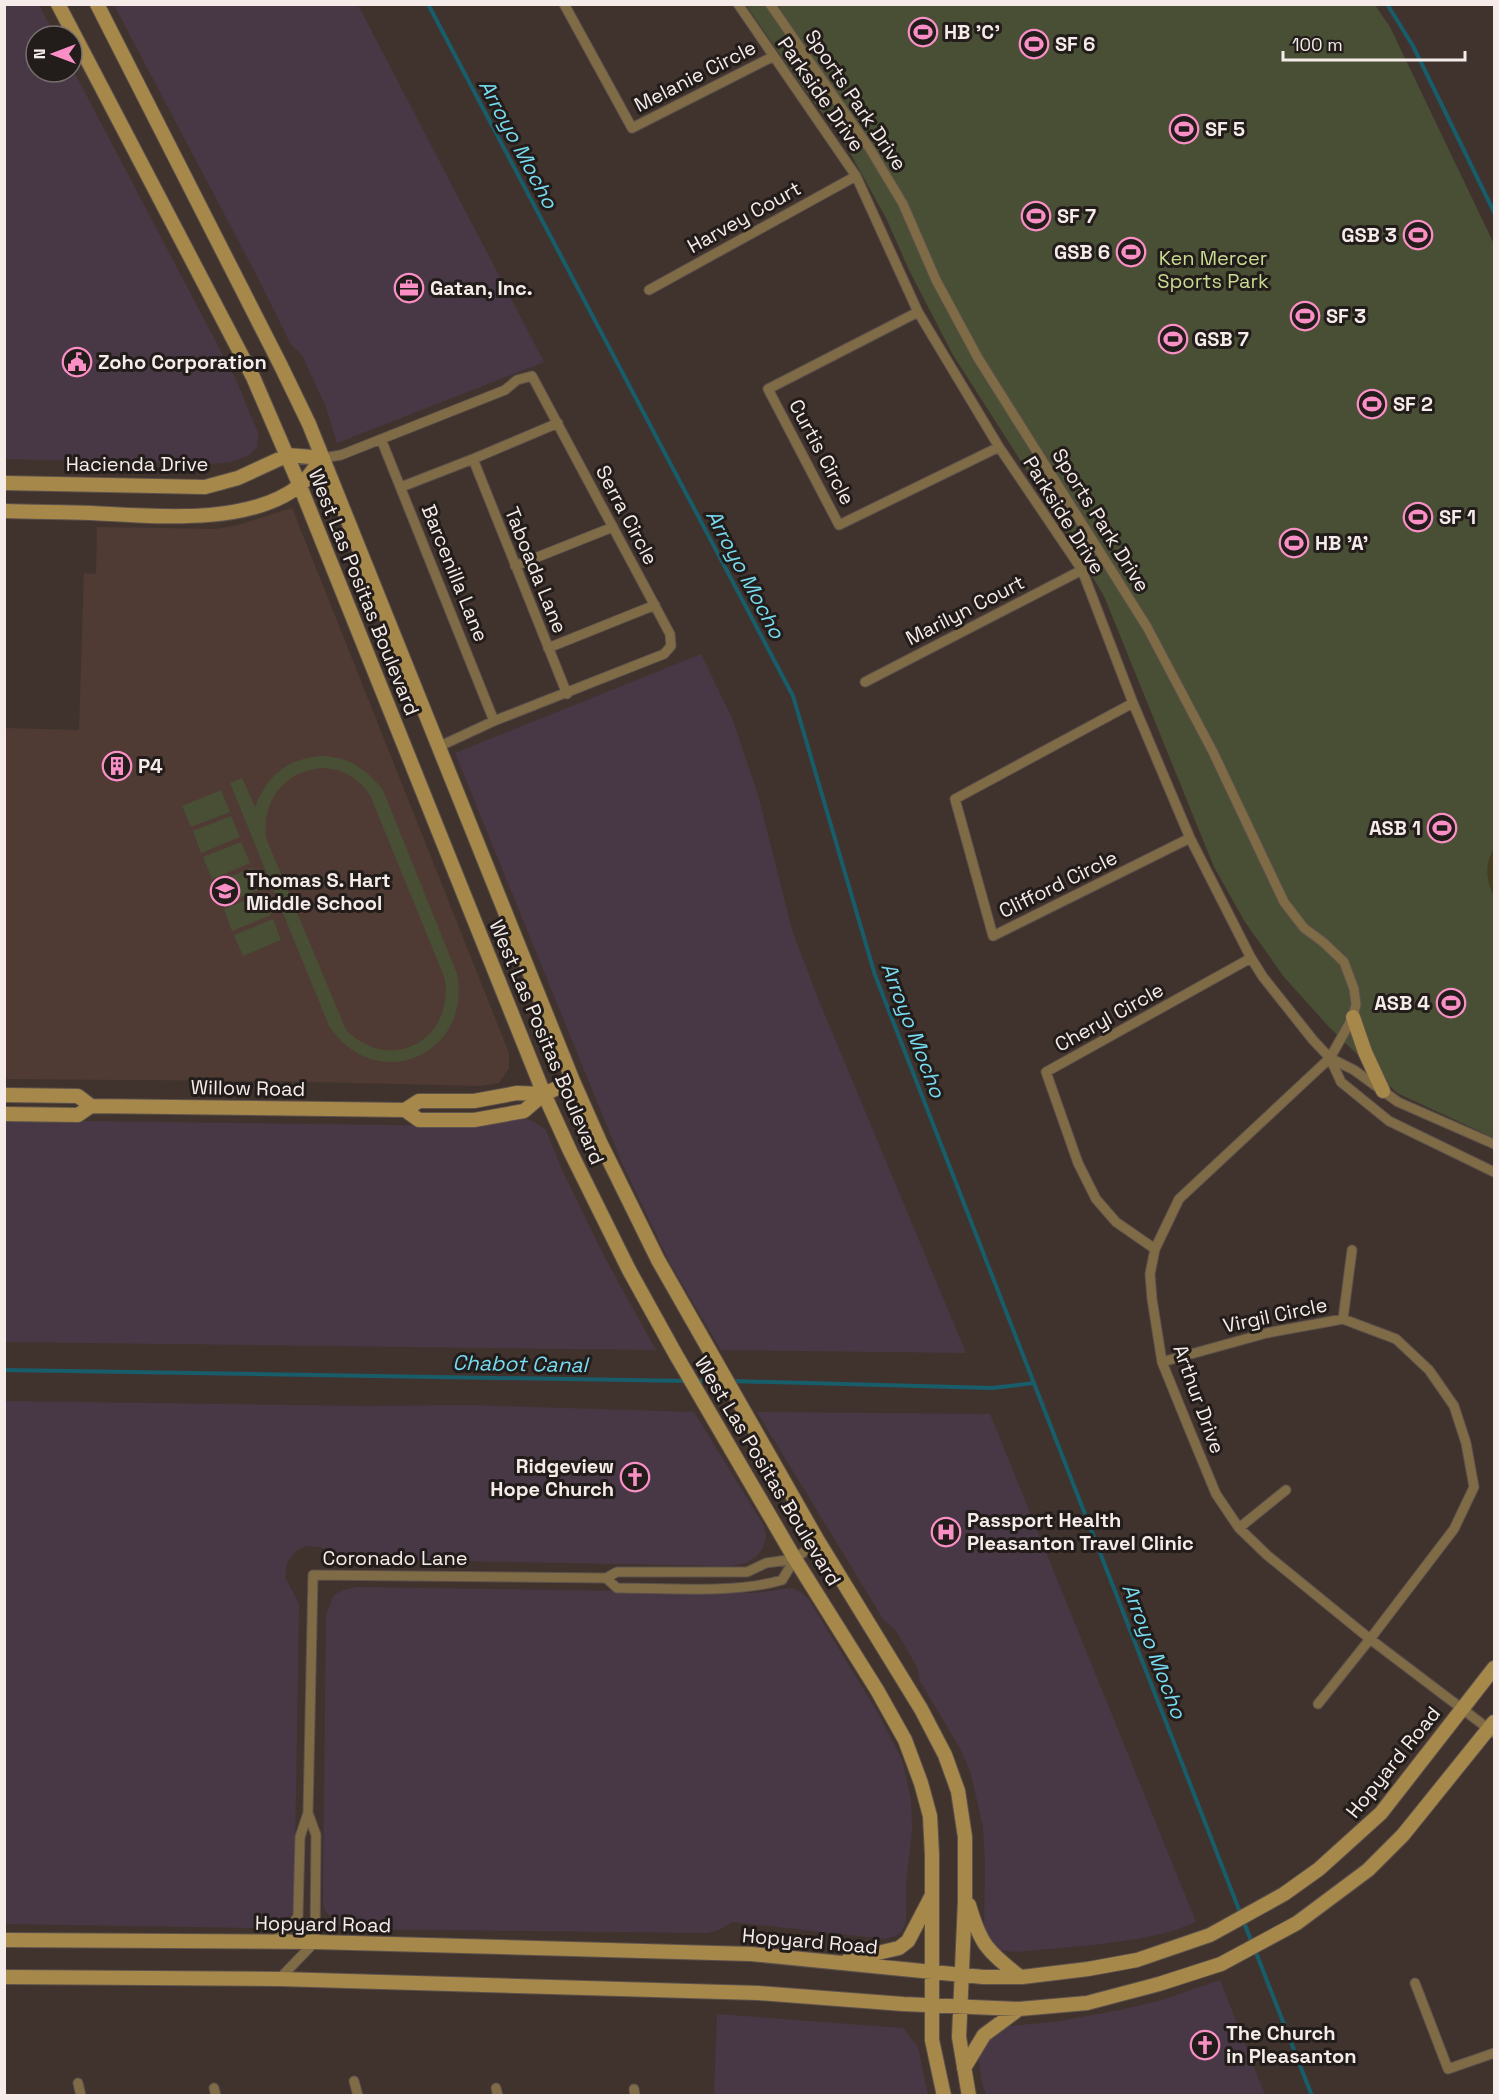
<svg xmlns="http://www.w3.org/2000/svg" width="1499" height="2100" viewBox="0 0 1499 2100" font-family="'Space Grotesk',sans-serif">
<rect width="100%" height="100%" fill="#40332e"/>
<path fill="#483845" d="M5,4L39,5L55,36H36V72H72V68L236,380L258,433L257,447L249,455L231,462L210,464L5,459Z
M114,5H358L544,362L337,443L326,407L302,355L290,343L257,276Z
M701,654L732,718L758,795L792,930L817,996L966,1353L721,1350L671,1265L622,1163L455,753Z
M525,1119L533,1121L546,1130L562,1170L605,1258L656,1350L5,1342V1120L466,1126Z
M5,1401L365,1406L470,1405L694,1412L764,1526L766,1536L763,1548L756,1557L746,1563L730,1566L343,1559L320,1547L306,1546L297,1550L287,1563L285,1577L299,1604L294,1911L285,1922L277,1926L264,1928L5,1924Z
M757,1412L990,1414L1196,1922L1173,1931L1137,1939L1093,1945L1016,1952L999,1950L992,1945L984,1931L985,1862L983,1827L971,1774L960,1748L920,1681L917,1667L897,1632L883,1619L877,1609Z
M357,1587L754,1593L792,1588L801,1592L809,1600L878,1713L902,1760L911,1799L912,1830L906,1884V1921L902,1931L896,1936L885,1939L732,1922L719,1930L707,1933L346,1929L335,1923L324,1909L323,1898L326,1615L334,1595L343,1590Z
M1220,1980L1265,2095H986L981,2079L979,2060L981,2048L1001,2027L1060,2021L1120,2010L1162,2000Z
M717,2014L903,2028L918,2047L928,2095H714Z"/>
<path fill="#4f3b34" d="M292,508L509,1053V1068L499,1083L482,1086L271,1081L5,1079V728L79,730L84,573L96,574L97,527L216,529L238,525Z"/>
<path fill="#494f34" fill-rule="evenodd" d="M746,5H1375L1390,27L1494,244V1138L1397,1093L1329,1027L1284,977L1245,922L1214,867L1104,596L1058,519L953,355L909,270L887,220L843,140L801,85Z
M322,756C349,757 366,769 383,790L457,974C472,1056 376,1096 329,1026L230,783L242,778L255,807C268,775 286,759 322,756ZM321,768C343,769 358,777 370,795L445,979C454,1040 391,1075 346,1030L266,838C262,801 283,772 321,768Z
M221,790L230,812L191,827L182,806Z
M231,816L240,837L201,853L193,831Z
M241,842L250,863L212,879L203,857Z
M252,868L261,889L222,905L214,883Z
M262,894L271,915L232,931L224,909Z
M273,919L281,940L243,956L234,935Z"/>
<path fill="#463e1e" d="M1494,848V897C1486,879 1484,865 1494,848Z"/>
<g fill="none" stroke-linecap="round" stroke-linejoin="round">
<path stroke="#185d6a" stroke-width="4" d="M428,4L793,696L875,975L1252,1943
M1387,4L1413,46L1494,212
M4,1370L688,1381
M695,1381H724
M731,1381L992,1388L1034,1383
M1255,1950L1312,2096"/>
<g stroke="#5d514c" stroke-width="11">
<path id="street" d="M564,4L632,128L772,57
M738,4L856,176L918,312L999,447L1082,570L1133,703L1190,838L1251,958L1263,977L1313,1040L1330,1058L1341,1082L1389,1121L1494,1172
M770,4L870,149L903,204L936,280L978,358L1147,627L1213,752L1284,902L1304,928L1323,942L1344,962L1354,989L1356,1004L1353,1017L1330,1058L1179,1199L1155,1249L1150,1274L1152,1299L1162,1362L1190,1431L1216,1494L1239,1528L1267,1555L1370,1639L1494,1733
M649,290L856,176
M918,312L768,389L839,525L999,447
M381,439L494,721
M323,458L341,455L505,390L517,380L532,376L670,634L671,646L664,654L494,721L438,747
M473,459L567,694
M401,487L473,459L558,423
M515,566L613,527
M548,648L655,605
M865,682L1082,570
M1133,703L955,799L993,936L1190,838
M1330,1058L1354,1070L1398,1102L1494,1144
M1155,1249L1116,1222L1096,1199L1078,1163L1046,1072L1251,958
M1343,1319L1352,1250
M1162,1362L1267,1333L1343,1319L1396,1339L1429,1370L1454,1406L1466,1443L1474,1487L1454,1529L1370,1639L1318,1704
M1239,1528L1286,1490
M606,1578L617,1588C667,1588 735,1594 782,1580L795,1559L818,1541
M271,1942L290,1928L298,1916L300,1837L308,1813L313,1575L606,1578L617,1572H747L766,1563L795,1559
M279,1979L315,1942L316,1835L308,1813
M1415,1983L1448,2069L1494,2053
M354,2081L358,2096
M78,2083L81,2096
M214,2088L216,2096
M496,2088L498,2096
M634,2089L635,2096"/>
</g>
<g stroke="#5d514c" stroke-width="16">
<path id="secondary" d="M58,4L253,377L300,486L544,1094L570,1151L629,1270L676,1355L795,1559L877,1690L905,1740L921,1783L930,1816L932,1855V2040L944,2096
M97,4L281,366L309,424L573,1081L600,1142L658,1260L818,1541L921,1709L945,1755L958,1791L965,1837V1901L959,2037L969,2096
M4,483L205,487L238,478L288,455L323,458
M4,511C34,512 63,512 92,513C153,516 248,526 299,486C308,479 315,466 323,458
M1353,1017L1365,1052L1383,1091
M4,1095L78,1096L91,1106L405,1110L419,1101H474L517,1093L544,1094
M405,1110L419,1120H474L524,1111L544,1094L573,1081
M4,1114L78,1115L91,1106
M969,1905C981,1946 987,1950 1020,1977
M4,1940L315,1942L751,1954L983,1977H1022L1088,1969L1137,1960L1210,1935L1284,1894L1319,1869L1381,1813L1494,1668
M848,1960L899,1948L908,1941L931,1897
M4,1977L279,1979L758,1993L903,2004L1019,2009L1087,2003L1159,1984L1221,1964L1297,1923L1368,1870L1403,1835L1494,1722
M964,2068L984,2035L1019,2009"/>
</g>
<use href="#street" stroke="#7f6b46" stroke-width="9"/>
<use href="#secondary" stroke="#a7884b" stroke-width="14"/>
</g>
<defs>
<g id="stadium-ring" transform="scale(1.5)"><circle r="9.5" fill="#221c1a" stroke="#fa8fc6" stroke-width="1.5"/><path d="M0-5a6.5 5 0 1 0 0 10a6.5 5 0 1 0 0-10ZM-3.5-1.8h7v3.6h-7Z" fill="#fa8fc6"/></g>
<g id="office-ring" transform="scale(1.5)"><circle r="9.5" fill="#221c1a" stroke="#fa8fc6" stroke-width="1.5"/><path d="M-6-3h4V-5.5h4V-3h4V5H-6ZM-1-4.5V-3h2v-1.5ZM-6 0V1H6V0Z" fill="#fa8fc6"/></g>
<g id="civic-ring" transform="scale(1.5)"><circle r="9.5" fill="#221c1a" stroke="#fa8fc6" stroke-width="1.5"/><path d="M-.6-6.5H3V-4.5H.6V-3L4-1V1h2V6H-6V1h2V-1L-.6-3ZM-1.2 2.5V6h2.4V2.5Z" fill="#fa8fc6"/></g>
<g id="building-ring" transform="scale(1.5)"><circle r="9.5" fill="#221c1a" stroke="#fa8fc6" stroke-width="1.5"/><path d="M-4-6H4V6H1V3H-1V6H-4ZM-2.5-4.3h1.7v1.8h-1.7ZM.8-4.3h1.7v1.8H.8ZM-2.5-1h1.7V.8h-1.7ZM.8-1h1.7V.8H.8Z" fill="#fa8fc6"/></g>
<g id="school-ring" transform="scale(1.5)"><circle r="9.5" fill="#221c1a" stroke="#fa8fc6" stroke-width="1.5"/><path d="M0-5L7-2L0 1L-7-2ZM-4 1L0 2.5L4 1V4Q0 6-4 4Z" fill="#fa8fc6"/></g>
<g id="church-ring" transform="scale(1.5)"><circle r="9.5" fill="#221c1a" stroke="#fa8fc6" stroke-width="1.5"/><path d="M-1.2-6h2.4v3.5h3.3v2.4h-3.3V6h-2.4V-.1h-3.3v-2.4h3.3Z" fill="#fa8fc6"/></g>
<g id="hospital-ring" transform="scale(1.5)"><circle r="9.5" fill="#221c1a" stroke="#fa8fc6" stroke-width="1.5"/><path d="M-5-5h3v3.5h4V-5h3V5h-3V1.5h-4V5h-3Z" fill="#fa8fc6"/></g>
</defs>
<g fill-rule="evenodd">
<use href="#stadium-ring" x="923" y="32"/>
<use href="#stadium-ring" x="1034" y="44"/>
<use href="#stadium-ring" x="1184" y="129"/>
<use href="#stadium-ring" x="1036" y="216"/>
<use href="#stadium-ring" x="1418" y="235"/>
<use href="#stadium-ring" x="1131" y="252"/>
<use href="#office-ring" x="409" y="288"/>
<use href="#stadium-ring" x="1305" y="316"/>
<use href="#stadium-ring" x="1173" y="339"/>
<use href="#civic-ring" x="77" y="362"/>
<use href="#stadium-ring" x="1372" y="404"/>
<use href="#stadium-ring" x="1418" y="517"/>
<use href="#stadium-ring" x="1294" y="543"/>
<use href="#building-ring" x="117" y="766"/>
<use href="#stadium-ring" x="1442" y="828"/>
<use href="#school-ring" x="225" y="891"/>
<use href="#stadium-ring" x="1451" y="1003"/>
<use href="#church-ring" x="635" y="1477"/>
<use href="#hospital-ring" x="946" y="1532"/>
<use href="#church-ring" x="1205" y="2045"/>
</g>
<g text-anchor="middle" stroke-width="6" stroke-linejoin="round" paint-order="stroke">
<g font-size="20" font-weight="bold" fill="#f5ece9" stroke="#221c1a" text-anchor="start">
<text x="944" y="39">HB 'C'</text>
<text x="1055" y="51">SF 6</text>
<text x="1205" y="136">SF 5</text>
<text x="1057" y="223">SF 7</text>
<text x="1397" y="242" text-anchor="end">GSB 3</text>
<text x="1110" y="259" text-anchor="end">GSB 6</text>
<text x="430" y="295">Gatan, Inc.</text>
<text x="1326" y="323">SF 3</text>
<text x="1194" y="346">GSB 7</text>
<text x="98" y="369">Zoho Corporation</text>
<text x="1393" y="411">SF 2</text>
<text x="1439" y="524">SF 1</text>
<text x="1315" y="550">HB 'A'</text>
<text x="138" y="773">P4</text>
<text x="1421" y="835" text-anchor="end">ASB 1</text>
<text x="246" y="887">Thomas S. Hart<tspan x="246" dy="23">Middle School</tspan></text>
<text x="1430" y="1010" text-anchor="end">ASB 4</text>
<text x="614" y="1473" text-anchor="end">Ridgeview<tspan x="614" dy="23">Hope Church</tspan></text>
<text x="967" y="1527">Passport Health<tspan x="967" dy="23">Pleasanton Travel Clinic</tspan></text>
<text x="1226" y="2040">The Church<tspan x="1226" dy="23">in Pleasanton</tspan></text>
</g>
<g font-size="20" fill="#f5ece9" stroke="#221c1a">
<text transform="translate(695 76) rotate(-27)" y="7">Melanie Circle</text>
<text transform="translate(821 94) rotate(55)" y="7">Parkside Drive</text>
<text transform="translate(856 100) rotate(56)" y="7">Sports Park Drive</text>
<text transform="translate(744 217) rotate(-29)" y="7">Harvey Court</text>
<text transform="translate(822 452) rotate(62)" y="7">Curtis Circle</text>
<text x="137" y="471">Hacienda Drive</text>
<text transform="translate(627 515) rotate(62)" y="7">Serra Circle</text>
<text transform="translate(1064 515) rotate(58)" y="7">Parkside Drive</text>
<text transform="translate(1101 520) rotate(58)" y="7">Sports Park Drive</text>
<text transform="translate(536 570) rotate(68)" y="7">Taboada Lane</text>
<text transform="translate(455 573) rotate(68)" y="7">Barcenilla Lane</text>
<text transform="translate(364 592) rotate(68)" y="7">West Las Positas Boulevard</text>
<text transform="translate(965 610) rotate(-27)" y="7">Marilyn Court</text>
<text transform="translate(1058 884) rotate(-26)" y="7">Clifford Circle</text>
<text transform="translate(1109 1017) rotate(-29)" y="7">Cheryl Circle</text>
<text transform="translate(547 1042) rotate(67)" y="7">West Las Positas Boulevard</text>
<text transform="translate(248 1088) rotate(1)" y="7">Willow Road</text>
<text transform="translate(1275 1315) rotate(-12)" y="7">Virgil Circle</text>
<text transform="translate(1199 1399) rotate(70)" y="7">Arthur Drive</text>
<text transform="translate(768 1471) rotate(59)" y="7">West Las Positas Boulevard</text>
<text x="395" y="1565">Coronado Lane</text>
<text transform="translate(1393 1762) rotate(-51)" y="7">Hopyard Road</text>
<text transform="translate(323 1924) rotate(1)" y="7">Hopyard Road</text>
<text transform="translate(810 1941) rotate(5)" y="7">Hopyard Road</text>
</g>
<g font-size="20" fill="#c9db90" stroke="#221c1a">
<text x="1213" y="265">Ken Mercer<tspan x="1213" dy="23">Sports Park</tspan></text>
</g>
<g font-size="21" font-style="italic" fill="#77dcf2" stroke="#221c1a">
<text transform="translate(518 144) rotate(62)" y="7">Arroyo Mocho</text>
<text transform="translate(745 574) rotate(62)" y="7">Arroyo Mocho</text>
<text transform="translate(913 1030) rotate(69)" y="7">Arroyo Mocho</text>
<text transform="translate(520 1364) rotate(1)" y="7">Chabot Canal</text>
<text transform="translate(1154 1651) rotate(69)" y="7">Arroyo Mocho</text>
</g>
</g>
<rect width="1499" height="2100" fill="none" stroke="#f5ece9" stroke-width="12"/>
<g transform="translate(54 54) rotate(270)"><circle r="28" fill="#221c1a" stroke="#766f6d" stroke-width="1.5"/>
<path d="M0-4.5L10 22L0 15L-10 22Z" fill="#fa8fc6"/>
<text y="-9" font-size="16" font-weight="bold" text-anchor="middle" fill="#f5ece9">N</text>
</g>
<path d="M1283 51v9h182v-9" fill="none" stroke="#f5ece9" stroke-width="3"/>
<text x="1292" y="51" font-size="18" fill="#f5ece9" stroke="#221c1a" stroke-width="4.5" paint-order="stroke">100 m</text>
</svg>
